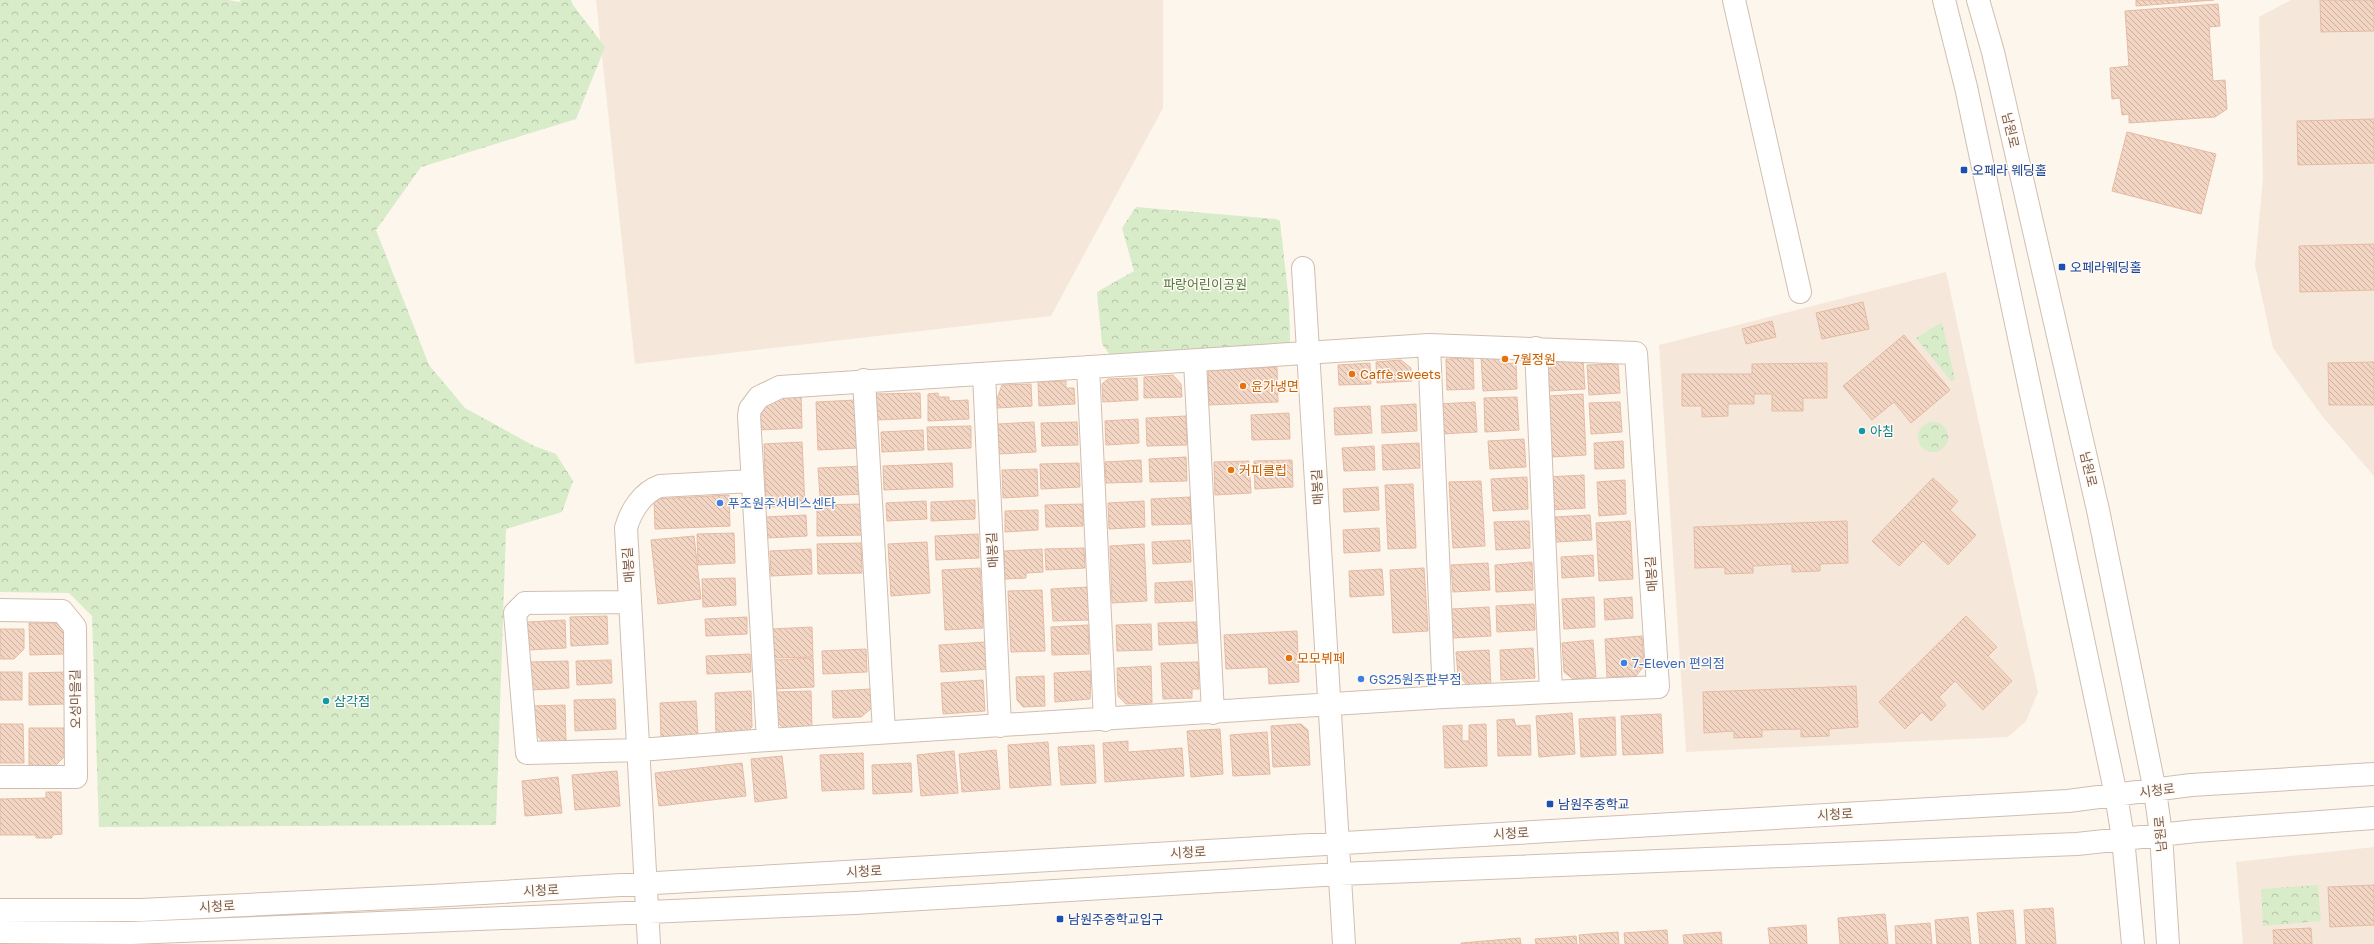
<svg xmlns="http://www.w3.org/2000/svg" width="2374" height="944" viewBox="0 0 2374 944" font-family="'Golos Text','Noto Sans KR',sans-serif">
<defs>
<pattern id="forest-crowns" width="20" height="18" patternUnits="userSpaceOnUse"><rect width="20" height="18" fill="#d8ecc9"/><path d="M2 6a3 3 0 1 1 6 0M12 15a3 3 0 1 1 6 0" fill="none" stroke="#b4c2a5"/></pattern>
<pattern id="building-back-hatch" width="6" height="6" patternUnits="userSpaceOnUse"><rect width="6" height="6" fill="#f3d5c3"/><path d="M-1 5l2 2M0 0l6 6M5-1l2 2" fill="none" stroke="#cab0a1"/></pattern>
</defs>
<rect width="100%" height="100%" fill="#fdf6ec"/>
<path fill="#f5e8da" d="M596,0H1163V108L1051,316L635,364Z
M2291,0H2374V476L2322,416L2273,348L2255,265L2263,178L2259,17Z
M1946,272L2038,692L2026,721L2008,737L1686,752L1659,345Z
M2374,847V944H2243L2236,862Z"/>
<path fill="url(#forest-crowns)" d="M0,0H228L239,2L241,0H571L573,5L605,47L576,119L421,167L376,230L429,365L465,408L534,446L556,454L573,481L562,512L506,529L496,825L99,827L92,616L69,593L0,592Z
M1136,207L1276,219L1280,221L1289,302L1290,341L1287,346L1111,356L1102,344L1097,292L1134,271L1122,228Z
M1942,322L1955,380L1951,381L1916,338Z
M1918 437a15 15 0 1 1 30 0a15 15 0 1 1-30 0Z
M2318,885L2321,921L2263,926L2261,889Z"/>
<path fill="url(#building-back-hatch)" stroke="#e6bba3" d="M2136,0H2214L2136,6Z
M2320,0H2374V31L2321,32Z
M2218,4L2220,26L2209,27L2213,81L2225,80L2227,109L2215,117L2129,123V114L2122,115L2120,98L2112,99L2110,68L2129,66L2125,11Z
M2374,119V163L2298,165L2297,121Z
M2127,132L2216,154L2201,214L2112,191Z
M2374,244V290L2300,292L2299,246Z
M1863,302L1869,329L1822,339L1816,313Z
M1772,321L1776,337L1746,344L1742,329Z
M1904,335L1950,390L1911,423L1894,402L1872,420L1843,386Z
M1495,355L1501,364L1516,363L1517,389L1483,391L1481,356Z
M1473,358L1474,389L1447,390L1446,359Z
M1401,360L1411,368L1412,381L1377,383L1376,362Z
M1583,360L1585,389L1547,391L1546,372L1555,362Z
M2374,362V405H2329L2328,363Z
M1370,363L1371,384L1339,385L1338,365Z
M1827,363V398H1803V411H1772V394H1754V404H1728V416L1702,417V406H1682V374H1752V364Z
M1618,364L1620,393L1589,395L1587,365Z
M1277,367L1278,402L1209,405L1208,371Z
M1173,375L1181,384L1182,397L1144,398V377Z
M1137,378L1138,400L1103,402L1102,384L1108,379Z
M1066,381V388H1074L1075,404L1039,406L1038,382Z
M1031,384L1032,406L997,408V399L1002,385Z
M920,393L921,418L877,420L876,394Z
M938,393L939,397H949V401L968,400L969,419L928,421V394Z
M1583,394L1586,455L1552,457L1548,396Z
M801,395L802,428L759,430L757,405L766,396Z
M1517,397L1519,430L1485,432L1484,398Z
M856,400L857,448L818,450L816,402Z
M1475,402L1477,432L1441,434L1439,404Z
M1620,402L1622,432L1591,434L1589,403Z
M1416,404L1417,431L1382,433L1381,406Z
M1370,406L1372,433L1335,435L1334,408Z
M1289,413L1290,439L1252,440L1251,415Z
M1186,416L1187,445L1147,446L1146,418Z
M1138,419L1139,443L1106,445L1105,421Z
M1034,422L1036,452L999,454L998,424Z
M1077,422L1078,445L1042,446L1041,423Z
M971,426V448L928,450L927,427Z
M923,430L924,450L882,452L881,432Z
M1524,439L1526,467L1490,469L1488,441Z
M1623,441L1624,468L1595,469L1594,443Z
M802,442L805,506L766,507L764,444Z
M1419,443L1420,468L1383,470L1382,445Z
M1374,446L1375,470L1344,471L1342,448Z
M1186,457L1187,481L1150,482L1149,459Z
M1141,460L1142,482L1106,483L1105,462Z
M1292,460L1293,487L1255,489L1254,461Z
M1249,461L1251,493L1215,495L1214,462Z
M952,463L953,487L884,490L883,466Z
M1079,463L1080,487L1041,489L1040,464Z
M864,466L865,494L820,496L818,468Z
M1037,469L1038,496L1003,498L1002,470Z
M1584,475L1585,508L1549,510L1548,477Z
M1527,477L1528,509L1493,511L1491,479Z
M1933,478L1958,501L1950,510L1976,535L1948,565L1923,541L1899,566L1872,541Z
M1625,480L1626,514L1599,516L1597,482Z
M1481,481L1485,546L1453,548L1449,482Z
M1413,484L1416,548L1388,549L1385,485Z
M1378,487L1379,510L1344,512L1343,489Z
M729,495L730,526L655,529L654,499Z
M1190,497L1191,524L1152,525L1151,499Z
M975,500V519L931,521V502Z
M926,501L927,519L887,521L886,503Z
M1144,501L1145,527L1109,529L1108,503Z
M863,504L864,535L817,536V505Z
M1083,504V526L1046,527L1045,505Z
M1038,510V530L1005,532V511Z
M806,515L807,536L766,538L765,517Z
M1590,515L1592,540L1556,542L1555,517Z
M1529,521L1530,548L1496,550L1494,522Z
M1630,521L1633,579L1599,581L1596,523Z
M1847,521L1848,563L1820,564V571L1792,572V564L1753,566V573L1725,574V567L1695,568L1694,527Z
M1379,528L1380,551L1344,553L1343,530Z
M734,533L735,563L698,565L697,534Z
M978,534L979,558L936,560L935,536Z
M694,536L701,599L658,604L651,540Z
M1190,540L1191,562L1153,564L1152,542Z
M927,542L930,593L891,596L888,544Z
M861,543L862,573L818,574L817,544Z
M1144,544L1147,601L1112,603L1110,546Z
M1084,548L1085,568L1046,570L1045,549Z
M811,549L812,574L771,576L770,551Z
M1042,549L1043,572L1026,573V578L1005,579L1004,551Z
M1593,555L1594,576L1562,578L1561,557Z
M1532,562L1533,590L1496,592L1495,565Z
M1488,563L1490,590L1453,592L1451,565Z
M980,568L983,628L945,630L942,570Z
M1424,568L1428,631L1393,633L1390,570Z
M1382,569L1384,595L1350,597L1349,571Z
M735,578L736,605L703,607L702,579Z
M1192,581L1193,601L1155,603V583Z
M1088,587L1089,620L1053,621L1051,589Z
M1042,590L1045,651L1011,652L1008,591Z
M1594,597L1595,627L1564,629L1562,599Z
M1632,597L1633,618L1605,620L1604,599Z
M1534,604L1535,630L1497,632L1496,606Z
M1489,607L1491,636L1453,638L1451,609Z
M607,616L608,644L571,646L570,617Z
M1966,616L1997,647L1988,656L2012,681L1983,710L1955,681L1939,697L1946,705L1931,721L1922,712L1905,729L1879,702Z
M747,617V634L706,636L705,619Z
M565,620L566,648L528,650L527,622Z
M1196,622L1197,643L1159,645L1158,623Z
M29,623H56L64,631V654L30,655Z
M1151,624L1152,650L1117,651L1116,625Z
M1088,625L1089,654L1052,655L1051,627Z
M812,627L813,657L773,658L772,629Z
M0,629H24V649L14,659H0Z
M1297,631L1299,682L1269,684L1268,667L1226,669L1224,635Z
M1642,636L1644,666L1636,676L1607,677L1605,639Z
M1593,640L1596,677L1573,679L1564,672L1562,643Z
M986,642L988,669L941,672L939,645Z
M1533,648L1535,678L1501,680L1500,650Z
M866,649L867,672L823,674L822,651Z
M1489,650L1491,686L1470,688L1458,675L1456,652Z
M750,654L751,672L707,674L706,656Z
M813,658L814,687L775,689L774,660Z
M611,660L612,683L577,685L576,661Z
M568,661L569,688L532,690L530,662Z
M1198,662L1199,689H1192V698L1163,699L1161,663Z
M1151,666L1152,703L1126,704L1118,696L1117,668Z
M1091,671L1090,699L1055,702L1054,673Z
M0,672H22V700H0Z
M66,672V704L29,705V673Z
M1044,676L1045,706L1023,707L1017,700L1016,677Z
M983,680L985,711L943,714L941,683Z
M1856,686L1858,727L1829,729V736L1801,737V729L1762,730V737L1734,738V731L1704,733L1703,692Z
M871,689L872,708L861,717L833,718L832,691Z
M751,691L752,727L741,738L716,739L715,693Z
M811,691L812,728L786,729L777,723L776,692Z
M615,699L616,729L575,731L574,700Z
M696,701L698,737L661,738L660,703Z
M565,705L566,741L543,742L533,730L532,706Z
M1572,713L1575,754L1539,757L1536,716Z
M1661,714L1663,753L1623,755L1621,716Z
M1615,717L1616,755L1581,757L1579,719Z
M1514,719L1516,726L1530,725L1531,755L1498,756L1497,720Z
M0,724H23L24,763H0Z
M1301,724L1308,730L1310,765L1273,767L1271,726Z
M1486,724L1487,766L1445,768L1443,726L1462,725V741H1469V725Z
M29,728H64V757L52,769H29Z
M1220,729L1223,774L1191,777L1187,731Z
M1267,732L1270,774L1233,776L1230,735Z
M1128,741V752L1182,748L1184,776L1105,782L1103,743Z
M1048,742L1051,785L1010,788L1008,745Z
M1094,745L1096,783L1061,785L1058,747Z
M996,750L1000,789L962,792L959,754Z
M954,751L958,793L921,796L917,755Z
M863,753L864,789L822,791L820,755Z
M782,756L787,798L755,802L751,759Z
M742,763L746,796L659,806L655,773Z
M911,763L912,792L873,794L872,765Z
M617,771L620,806L575,810L572,775Z
M558,777L562,813L525,816L522,781Z
M46,792H61L62,834L52,835V838H36V835H0V799L46,798Z
M2374,885V925L2330,927L2328,887Z
M2053,908L2056,944H2026L2024,910Z
M2013,910L2016,944H1980L1977,913Z
M1885,914L1888,944H1840L1838,918Z
M1968,917L1971,944H1937L1935,920Z
M1930,923L1932,944H1896L1895,926Z
M1806,925L1807,944H1770L1768,928Z
M2311,928L2312,944H2274L2273,930Z
M1667,930L1668,944H1625L1624,933Z
M1618,932L1619,944H1580L1579,935Z
M1721,932L1722,944H1684L1683,935Z
M1576,936L1577,944H1536L1535,939Z
M1520,938L1521,944H1461V943Z"/>
<g fill="none" stroke-linecap="round" stroke-linejoin="round">
<g stroke="#d1beb0" stroke-width="24">
<path id="minor" d="M1734,0L1800,292
M1944,0L1966,87L2116,795L2123,838L2133,944
M1978,0L1993,52L2098,510L2155,791L2161,834L2168,944
M1303,268L1344,944
M1429,345L1636,353L1658,687L1444,697L768,740L749,416L750,409L759,397L780,387Z
M1429,345L1444,697
M1536,348L1551,692
M1195,361L1213,713
M1088,367L1105,720
M984,374L1000,726
M864,380L884,732
M630,602L525,603L515,613L527,753L640,750L768,740
M0,610L62,611L75,627L76,777H0
M0,910H141L431,896L2068,801L2191,785L2374,774
M0,932L131,933L580,915L855,903L1339,874L2077,844L2196,831L2374,818
M649,944L626,528C631,510 643,492 660,486L751,481"/>
</g>
<use href="#minor" stroke="#fff" stroke-width="22"/>
</g>
<g fill="#1a4fb4" stroke="#fffaf3" stroke-width="1.5">
<rect x="1960" y="166" width="8" height="8" rx="2"/>
<rect x="2058" y="263" width="8" height="8" rx="2"/>
<rect x="1546" y="800" width="8" height="8" rx="2"/>
<rect x="1056" y="915" width="8" height="8" rx="2"/>
</g>
<g fill="#e8710a" stroke="#fffaf3" stroke-width="1.5">
<circle cx="1505" cy="359" r="4"/>
<circle cx="1352" cy="374" r="4"/>
<circle cx="1243" cy="386" r="4"/>
<circle cx="1231" cy="470" r="4"/>
<circle cx="1289" cy="658" r="4"/>
</g>
<g fill="#0f9aa8" stroke="#fffaf3" stroke-width="1.5">
<circle cx="1862" cy="431" r="4"/>
<circle cx="326" cy="701" r="4"/>
</g>
<g fill="#3f7fe0" stroke="#fffaf3" stroke-width="1.5">
<circle cx="720" cy="503" r="4"/>
<circle cx="1624" cy="663" r="4"/>
<circle cx="1361" cy="679" r="4"/>
</g>
<g text-anchor="middle" stroke-width="3" stroke-linejoin="round" paint-order="stroke">
<g font-size="13" fill="#7a5c4d" stroke="#fffaf3">
<text transform="translate(2011 130) rotate(77)" y="5">남원로</text>
<text transform="translate(2089 469) rotate(77)" y="5">남원로</text>
<text transform="translate(1317 487) rotate(-93)" y="5">매봉길</text>
<text transform="translate(992 550) rotate(-93)" y="5">매봉길</text>
<text transform="translate(628 565) rotate(-94)" y="5">매봉길</text>
<text transform="translate(1651 574) rotate(-94)" y="5">매봉길</text>
<text transform="translate(75 699) rotate(-91)" y="5">오성마을길</text>
<text transform="translate(2157 790) rotate(-7)" y="5">시청로</text>
<text transform="translate(1835 814) rotate(-3)" y="5">시청로</text>
<text transform="translate(1511 833) rotate(-3)" y="5">시청로</text>
<text transform="translate(2160 834) rotate(-95)" y="5">남원로</text>
<text transform="translate(1188 852) rotate(-3)" y="5">시청로</text>
<text transform="translate(864 871) rotate(-3)" y="5">시청로</text>
<text transform="translate(541 890) rotate(-3)" y="5">시청로</text>
<text transform="translate(217 906) rotate(-3)" y="5">시청로</text>
</g>
<g font-size="13" fill="#164399" stroke="#fffaf3" text-anchor="start">
<text x="1972" y="175">오페라 웨딩홀</text>
<text x="2070" y="272">오페라웨딩홀</text>
<text x="1558" y="809">남원주중학교</text>
<text x="1068" y="924">남원주중학교입구</text>
</g>
<g font-size="13" fill="#537a41" stroke="#fffaf3">
<text x="1205" y="289">파랑어린이공원</text>
</g>
<g font-size="13" fill="#c56008" stroke="#fffaf3" text-anchor="start">
<text x="1513" y="364">7월정원</text>
<text x="1360" y="379">Caffè sweets</text>
<text x="1251" y="391">윤가냉면</text>
<text x="1239" y="475">커피클럽</text>
<text x="1297" y="663">모모뷔페</text>
</g>
<g font-size="13" fill="#0d838f" stroke="#fffaf3" text-anchor="start">
<text x="1870" y="436">아침</text>
<text x="334" y="706">삼각점</text>
</g>
<g font-size="13" fill="#366cbe" stroke="#fffaf3" text-anchor="start">
<text x="728" y="508">푸조원주서비스센타</text>
<text x="1632" y="668">7-Eleven 편의점</text>
<text x="1369" y="684">GS25원주판부점</text>
</g>
</g>
</svg>
